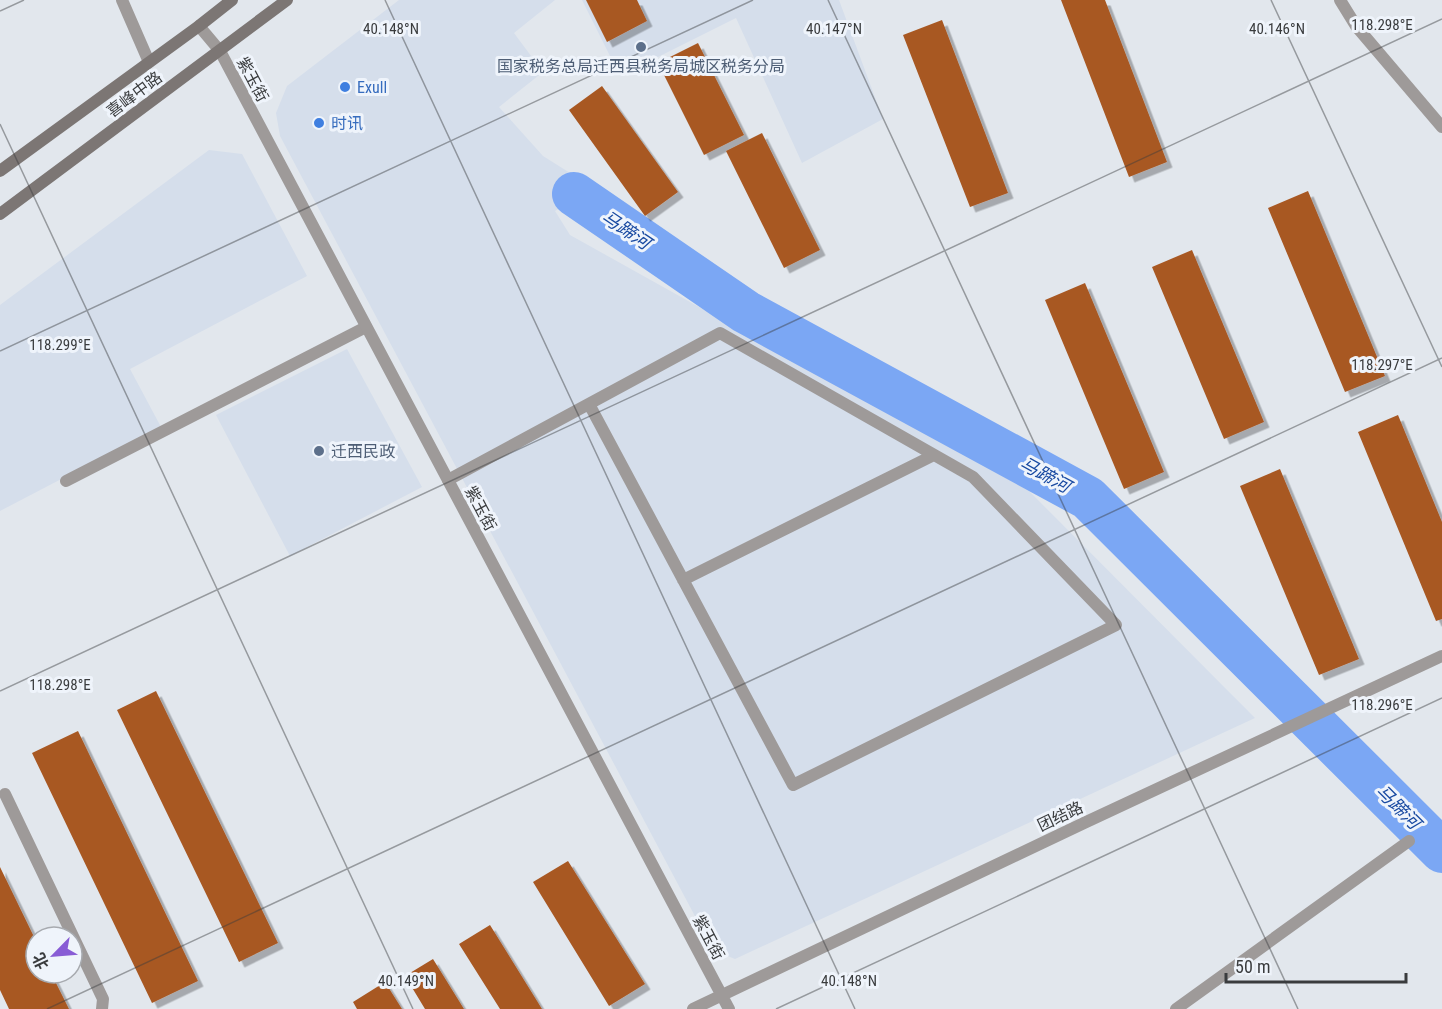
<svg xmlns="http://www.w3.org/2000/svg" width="1442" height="1009" viewBox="0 0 1442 1009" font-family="'Roboto Condensed','Noto Sans SC',sans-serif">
<defs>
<filter id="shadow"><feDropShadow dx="5.5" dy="5.5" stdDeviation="0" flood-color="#0004"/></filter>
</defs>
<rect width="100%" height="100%" fill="#e2e7ed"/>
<path fill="#d5deeb" d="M399,0H555L514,33L543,72L499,107L543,156L594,188L555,211L570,235L1029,491L1255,718L735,959L713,950L280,136L276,113L287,86Z
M582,0H839L883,119L802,163L736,18L620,76Z
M209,150L242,154L307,276L130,369L161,427L0,511V305Z
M347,349L422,487L290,556L216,415Z"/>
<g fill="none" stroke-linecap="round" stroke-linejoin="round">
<path stroke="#7ba7f4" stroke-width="44" d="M574,194L746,312L1088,498L1442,851"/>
</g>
<path fill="#a85824" filter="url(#shadow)" d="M586,0H637L647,21L607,42Z
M1061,0H1105L1167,162L1129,177Z
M942,20L1008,193L970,207L903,35Z
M698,43L744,135L704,155L658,63Z
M602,86L678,192L645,216L569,110Z
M762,133L820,250L784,268L726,151Z
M1308,191L1385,376L1345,392L1268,208Z
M1192,250L1264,422L1224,439L1152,267Z
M1085,283L1164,472L1124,489L1045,300Z
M1398,415L1442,522V619L1436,621L1358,432Z
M1280,469L1359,659L1319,675L1240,486Z
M156,691L278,943L239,962L117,710Z
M78,731L198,981L152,1003L32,753Z
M568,861L645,984L609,1006L533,882Z
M0,867L36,941V973H51L69,1009H9L0,990Z
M490,925L542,1009H500L459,944Z
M433,959L464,1009H425L405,976Z
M385,982L402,1009H357L353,1002Z"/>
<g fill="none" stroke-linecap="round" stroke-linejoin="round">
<path stroke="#9e9a99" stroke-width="12" d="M448,480L720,333L973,477L1116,625L793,785L589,404
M683,580L934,455"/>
<path stroke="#9e9a99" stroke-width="12" d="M122,0L149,62
M1340,0L1356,26L1442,127
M66,481L366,327
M5,794L103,999L102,1009
M1176,1009L1409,841"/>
<path stroke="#9e9a99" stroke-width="12" d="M199,26L220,51L729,1009
M693,1009L1084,823L1442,656"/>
<path stroke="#7c7674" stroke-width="12" d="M0,171L199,26L232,0
M0,214L287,0"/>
</g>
<path fill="none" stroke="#3a3c3e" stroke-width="1.5" stroke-opacity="0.45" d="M385,0L855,1009M828,0L1298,1009M1271,0L1442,367M0,11L24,0M0,124L413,1009M0,351L753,0M0,691L1442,19M47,1009L1442,358M776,1009L1442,698"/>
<g fill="#5c6f8a" stroke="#eff4fb" stroke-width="2">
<circle cx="641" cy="47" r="6"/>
<circle cx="319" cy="451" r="6"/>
</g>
<g fill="#3f7fe0" stroke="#eff4fb" stroke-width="2">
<circle cx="345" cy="87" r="6"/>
<circle cx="319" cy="123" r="6"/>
</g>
<g text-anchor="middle" stroke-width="6" stroke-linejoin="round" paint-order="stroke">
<g font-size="16" fill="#4e5e75" stroke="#eff4fb">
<text x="641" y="72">国家税务总局迁西县税务局城区税务分局</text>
<text x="331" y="457" text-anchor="start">迁西民政</text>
</g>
<g font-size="16" fill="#3a3c3e" stroke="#eff4fb">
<text transform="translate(253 79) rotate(62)" y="6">紫玉街</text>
<text transform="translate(134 94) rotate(-37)" y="6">喜峰中路</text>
<text transform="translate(481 508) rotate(62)" y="6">紫玉街</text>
<text transform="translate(1060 816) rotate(-25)" y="6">团结路</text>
<text transform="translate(709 937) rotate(62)" y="6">紫玉街</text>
</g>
<g font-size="16" fill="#366cbe" stroke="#eff4fb" text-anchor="start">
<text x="357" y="93">Exull</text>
<text x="331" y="129">时讯</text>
</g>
<g font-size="18" font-style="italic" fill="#1849a1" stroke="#eff4fb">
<text transform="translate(626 230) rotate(34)" y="6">马蹄河</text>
<text transform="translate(1045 475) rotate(29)" y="6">马蹄河</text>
<text transform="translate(1398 807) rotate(45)" y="6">马蹄河</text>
</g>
</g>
<g font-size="15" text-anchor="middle" fill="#3a3c3e" stroke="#eff4fb" stroke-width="6" stroke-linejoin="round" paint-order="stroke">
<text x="1382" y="30">118.298°E</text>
<text x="391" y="34">40.148°N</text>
<text x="834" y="34">40.147°N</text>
<text x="1277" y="34">40.146°N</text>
<text x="60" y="350">118.299°E</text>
<text x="1382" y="370">118.297°E</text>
<text x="60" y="690">118.298°E</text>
<text x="1382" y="710">118.296°E</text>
<text x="406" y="986">40.149°N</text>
<text x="849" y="986">40.148°N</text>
</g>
<g transform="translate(54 955) rotate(245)"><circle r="28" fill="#eff4fb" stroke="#a7aaaf" stroke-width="1.5"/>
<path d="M0-4.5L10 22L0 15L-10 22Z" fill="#885cd5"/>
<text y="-9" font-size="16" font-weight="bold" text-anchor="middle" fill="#3a3c3e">北</text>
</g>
<path d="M1226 973v9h180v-9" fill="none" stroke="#3a3c3e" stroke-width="3"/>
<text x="1235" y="973" font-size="18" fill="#3a3c3e" stroke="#eff4fb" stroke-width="4.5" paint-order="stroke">50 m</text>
</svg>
